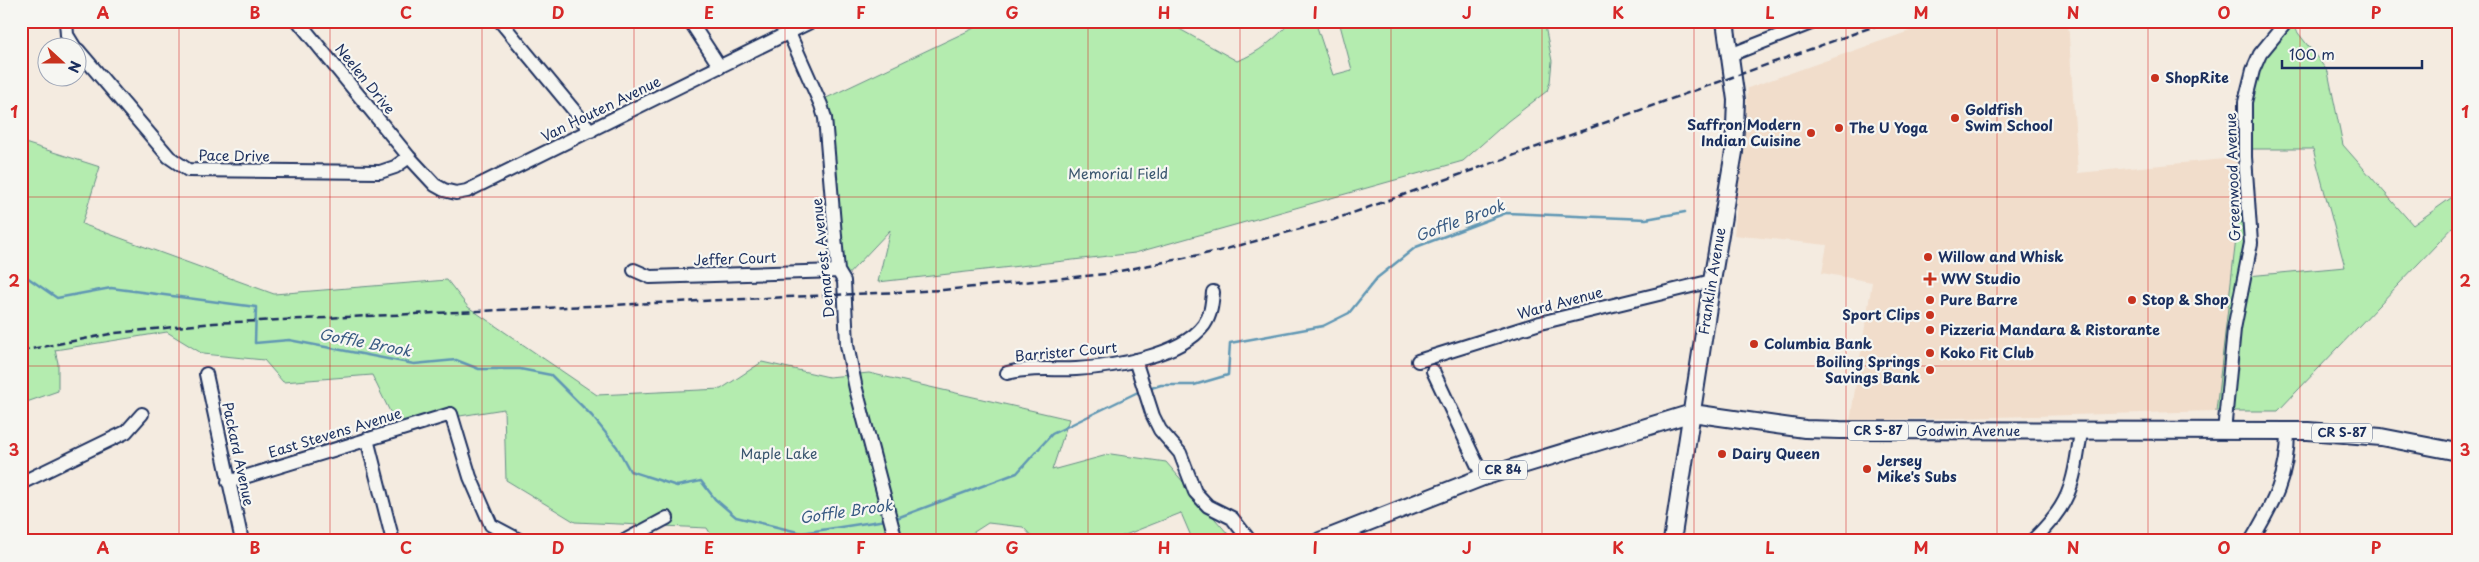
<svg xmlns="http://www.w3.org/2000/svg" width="2479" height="562" viewBox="0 0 2479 562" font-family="'Playpen Sans',sans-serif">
<rect width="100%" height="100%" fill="#f4ebe0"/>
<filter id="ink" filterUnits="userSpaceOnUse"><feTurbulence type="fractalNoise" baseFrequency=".02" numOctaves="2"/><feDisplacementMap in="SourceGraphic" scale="10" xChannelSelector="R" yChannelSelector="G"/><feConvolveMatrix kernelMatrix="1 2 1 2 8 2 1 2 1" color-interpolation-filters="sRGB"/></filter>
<g filter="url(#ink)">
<path fill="#f1ddcb" d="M1938,21H2068L2078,173L2245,157L2242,259L2216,411L1850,421L1872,282L1822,273L1827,245L1734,235L1748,88Z"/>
<path fill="#b4ecaf" stroke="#688e86" d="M989,21H1165L1237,61C1257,54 1277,38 1291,21H1315L1333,75L1352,70L1339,21H1544L1552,61L1550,82L1547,91L1508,121L1463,161L1135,253L878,282L890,230L841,282L820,101Z
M2289,21L2328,72L2343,145L2413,225L2458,193V222L2278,411H2216L2245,161L2248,276L2345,267L2313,149H2246L2256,64Z
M21,134L25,143L100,167L82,224L274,294L447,280L468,307L597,395L721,389L762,362L829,377L869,373L1069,419L1052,470L1111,454L1166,462L1234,541H1193L1181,513L1110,541H1036L1023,527L988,523L960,541H715L707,528L575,522L506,480L504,409L397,426L372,375L283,382L264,360L203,354L167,332L55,350L58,363V391L21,404Z"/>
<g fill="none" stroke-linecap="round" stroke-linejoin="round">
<path stroke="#6097b4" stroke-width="2.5" d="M21,273L57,298L111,288L256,307L255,343L289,340L414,364L456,360L479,369H520L551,375L592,416L617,447L630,471L677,486L701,481L715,499L736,517L802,533L886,520
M1148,389L1161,385H1194L1228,375L1230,343L1323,326L1349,313L1377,278L1416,247L1506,213L1646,219L1685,212
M894,519L1017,473L1052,434L1140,391"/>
<g stroke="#1b2f5e" stroke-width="16">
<path id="minor" d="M66,21L67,35L75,48
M298,21L409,157L435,185L444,190L456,193L467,191L812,21
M500,21L591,131
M690,21L720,67
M789,33L821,105L825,118L838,271L844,281L847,345L856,389L896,541
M78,50L169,157L188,170L380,172L395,167L409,157
M1730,55L1816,21
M634,270L650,277L838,271
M1135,360L1153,416L1160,430L1180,453L1195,492L1208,506L1232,518L1250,541
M1418,361L1540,323L1712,281
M1433,371L1483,477
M1007,373C1031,367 1052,370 1076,369C1112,367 1181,356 1204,325C1211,315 1212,304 1213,292
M206,374L242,541
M2224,432L2234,329L2251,243L2245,157V102L2253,70L2260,54L2287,21
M367,439L393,541
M228,482L451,414L470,477L491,525L521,541
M21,483L126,432L142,414
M624,541L667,518
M2032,541C2072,503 2073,484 2081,432
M2251,541C2274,502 2288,477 2288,431"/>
</g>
<g stroke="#1b2f5e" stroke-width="20">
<path id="major" d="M1320,541L1483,477L1692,413L1805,429L1840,430L2308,431L2381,437L2458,452
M1672,541L1712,281L1734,152L1736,100L1725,21"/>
</g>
<use href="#minor" stroke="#f6f6f2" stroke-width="12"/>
<use href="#major" stroke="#f6f6f2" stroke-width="16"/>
<path stroke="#1b2f5e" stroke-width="2.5" stroke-dasharray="8 4" stroke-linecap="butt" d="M21,351L115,333L214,323L943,290L1105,274L1219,251L1333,220L1889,21"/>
</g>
</g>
<path fill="none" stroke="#d62828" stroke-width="1" stroke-opacity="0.55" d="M179,21V541M330,21V541M482,21V541M634,21V541M785,21V541M936,21V541M1088,21V541M1240,21V541M1391,21V541M1542,21V541M1694,21V541M1846,21V541M1997,21V541M2148,21V541M2300,21V541M21,197H2458M21,366H2458"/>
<g fill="#c8321e" stroke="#f6f6f2" stroke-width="2">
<circle cx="2155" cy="78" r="5"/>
<circle cx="1955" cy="118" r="5"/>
<circle cx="1839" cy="128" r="5"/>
<circle cx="1811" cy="133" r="5"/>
<circle cx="1928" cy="257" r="5"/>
<path d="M1927.5 271.5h5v5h5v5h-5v5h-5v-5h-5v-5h5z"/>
<circle cx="1930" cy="300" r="5"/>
<circle cx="2132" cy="300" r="5"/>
<circle cx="1930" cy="315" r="5"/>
<circle cx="1930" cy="330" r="5"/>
<circle cx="1754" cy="344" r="5"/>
<circle cx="1930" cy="353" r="5"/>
<circle cx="1930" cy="370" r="5"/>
<circle cx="1722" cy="454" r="5"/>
<circle cx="1867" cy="469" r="5"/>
</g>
<g text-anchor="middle" stroke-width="4.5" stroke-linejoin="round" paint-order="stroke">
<g fill="#f6f6f2" stroke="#5d6b8a" stroke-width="1">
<rect x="1848" y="421.5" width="60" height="19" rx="4"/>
<rect x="2312" y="423.5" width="60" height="19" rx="4"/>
<rect x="1479" y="460.5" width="48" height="19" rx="4"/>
</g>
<g font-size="12" font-weight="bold" fill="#1b2f5e">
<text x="1878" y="435">CR S-87</text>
<text x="2342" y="437">CR S-87</text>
<text x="1503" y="474">CR 84</text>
</g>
<g font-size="14" font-weight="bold" fill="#1b2f5e" stroke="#f6f6f2" text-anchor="start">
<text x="2165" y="83">ShopRite</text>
<text x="1965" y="115">Goldfish<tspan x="1965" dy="16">Swim School</tspan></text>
<text x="1801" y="130" text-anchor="end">Saffron Modern<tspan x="1801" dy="16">Indian Cuisine</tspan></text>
<text x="1849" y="133">The U Yoga</text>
<text x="1938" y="262">Willow and Whisk</text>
<text x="1941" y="284">WW Studio</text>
<text x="1940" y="305">Pure Barre</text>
<text x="2142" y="305">Stop &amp; Shop</text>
<text x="1920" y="320" text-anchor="end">Sport Clips</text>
<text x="1940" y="335">Pizzeria Mandara &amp; Ristorante</text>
<text x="1764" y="349">Columbia Bank</text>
<text x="1940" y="358">Koko Fit Club</text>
<text x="1920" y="367" text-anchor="end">Boiling Springs<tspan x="1920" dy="16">Savings Bank</tspan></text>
<text x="1732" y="459">Dairy Queen</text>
<text x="1877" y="466">Jersey<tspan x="1877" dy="16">Mike's Subs</tspan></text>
</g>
<g font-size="14" fill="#1b2f5e" stroke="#f6f6f2">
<text transform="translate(365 79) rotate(51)" y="5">Neelen Drive</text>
<text transform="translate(601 109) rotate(-26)" y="5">Van Houten Avenue</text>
<text transform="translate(234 156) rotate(1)" y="5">Pace Drive</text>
<text transform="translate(2233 177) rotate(-92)" y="5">Greenwood Avenue</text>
<text transform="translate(823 258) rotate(-96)" y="5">Demarest Avenue</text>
<text transform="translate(735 259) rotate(-2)" y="5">Jeffer Court</text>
<text transform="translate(1712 281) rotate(-81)" y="5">Franklin Avenue</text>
<text transform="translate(1560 303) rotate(-15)" y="5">Ward Avenue</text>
<text transform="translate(1066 352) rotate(-5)" y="5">Barrister Court</text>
<text x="1968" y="436">Godwin Avenue</text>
<text transform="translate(335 433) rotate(-17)" y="5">East Stevens Avenue</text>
<text transform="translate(238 454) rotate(78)" y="5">Packard Avenue</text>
</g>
<g font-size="14" fill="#3a556e" stroke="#f6f6f2">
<text x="1118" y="179">Memorial Field</text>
<text x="779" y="459">Maple Lake</text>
</g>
<g font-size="15" font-style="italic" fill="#385a82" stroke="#f6f6f2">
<text transform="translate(1460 221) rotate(-20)" y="5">Goffle Brook</text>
<text transform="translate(365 343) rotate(11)" y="5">Goffle Brook</text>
<text transform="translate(846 512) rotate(-8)" y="5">Goffle Brook</text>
</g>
</g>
<rect width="2479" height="562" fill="none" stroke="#f6f6f2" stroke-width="55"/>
<g transform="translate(62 62) rotate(111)"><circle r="24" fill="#f6f6f2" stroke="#9ea6b7"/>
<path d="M0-4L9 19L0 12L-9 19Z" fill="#c8321e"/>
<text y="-8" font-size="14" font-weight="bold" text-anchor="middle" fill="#1b2f5e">N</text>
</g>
<path d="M2282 60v8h140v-8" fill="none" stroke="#1b2f5e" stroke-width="2.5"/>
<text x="2289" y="60" font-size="15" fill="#1b2f5e" stroke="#f6f6f2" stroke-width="4" paint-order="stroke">100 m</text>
<rect x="28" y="28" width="2424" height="506" fill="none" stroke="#d62828" stroke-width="2"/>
<g font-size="16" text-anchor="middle" font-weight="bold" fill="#d62828">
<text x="103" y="19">A</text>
<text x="255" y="19">B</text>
<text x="406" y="19">C</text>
<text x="558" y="19">D</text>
<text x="709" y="19">E</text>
<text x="861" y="19">F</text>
<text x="1012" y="19">G</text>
<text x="1164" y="19">H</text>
<text x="1315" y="19">I</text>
<text x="1467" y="19">J</text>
<text x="1618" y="19">K</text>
<text x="1770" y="19">L</text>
<text x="1921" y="19">M</text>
<text x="2073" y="19">N</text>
<text x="2224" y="19">O</text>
<text x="2376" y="19">P</text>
<text x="14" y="118">1</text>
<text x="2465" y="118">1</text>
<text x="14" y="287">2</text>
<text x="2465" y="287">2</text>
<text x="14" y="456">3</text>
<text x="2465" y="456">3</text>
<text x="103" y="554">A</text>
<text x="255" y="554">B</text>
<text x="406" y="554">C</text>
<text x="558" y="554">D</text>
<text x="709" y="554">E</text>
<text x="861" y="554">F</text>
<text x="1012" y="554">G</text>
<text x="1164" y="554">H</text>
<text x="1315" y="554">I</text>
<text x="1467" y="554">J</text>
<text x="1618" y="554">K</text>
<text x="1770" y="554">L</text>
<text x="1921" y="554">M</text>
<text x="2073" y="554">N</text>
<text x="2224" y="554">O</text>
<text x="2376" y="554">P</text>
</g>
</svg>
